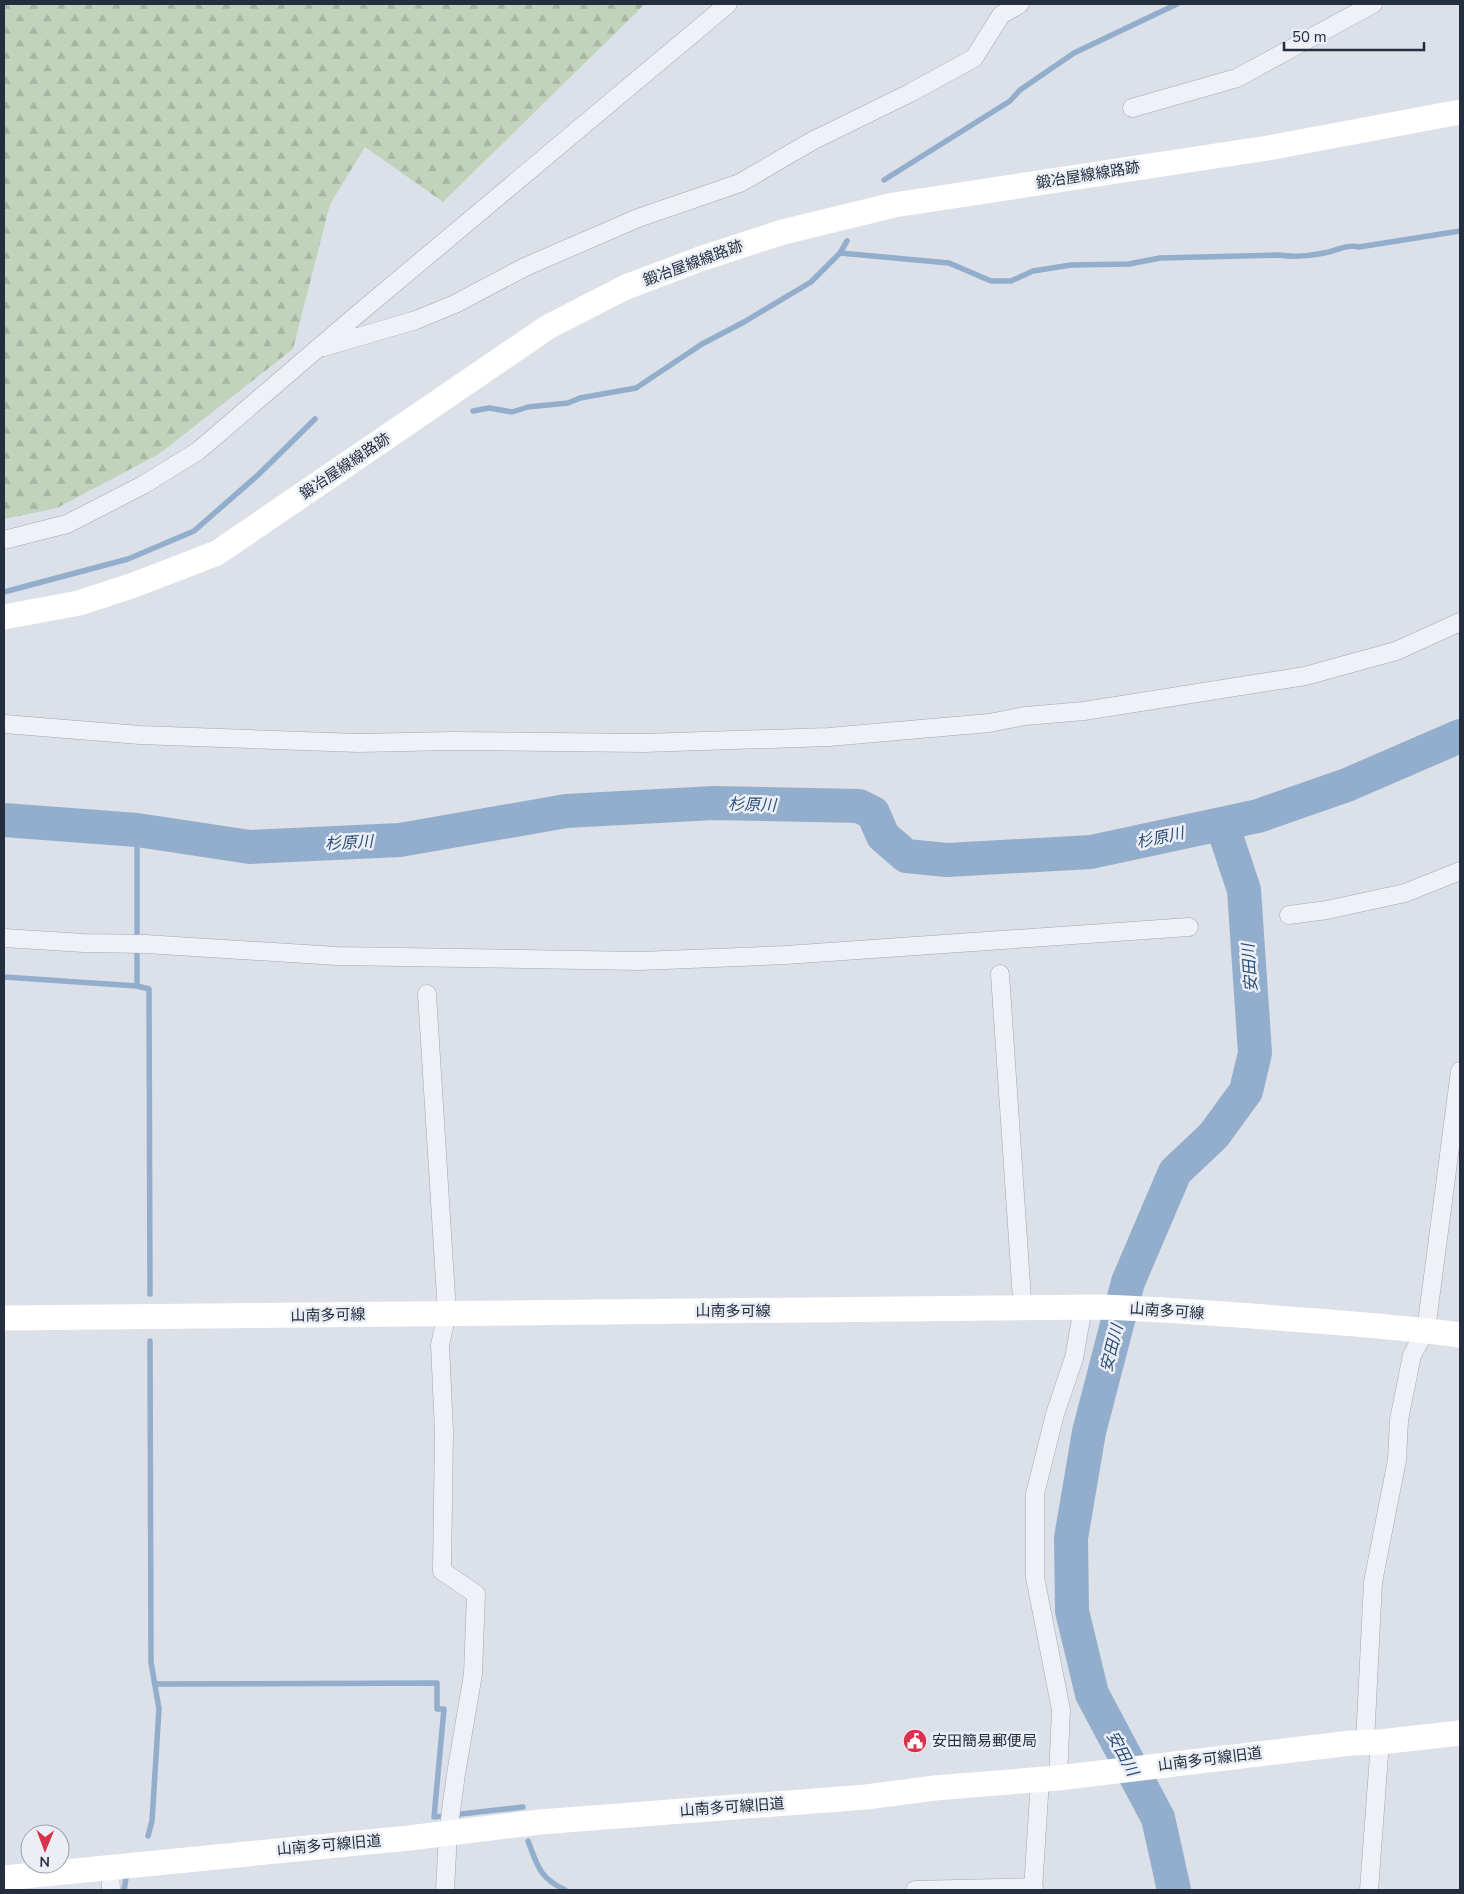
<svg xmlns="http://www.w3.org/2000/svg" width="1464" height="1894" viewBox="0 0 1464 1894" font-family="'Nunito Sans','Noto Sans JP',sans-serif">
<defs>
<pattern id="forest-firs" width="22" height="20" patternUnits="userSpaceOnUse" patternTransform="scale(1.25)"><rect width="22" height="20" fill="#c2d3bc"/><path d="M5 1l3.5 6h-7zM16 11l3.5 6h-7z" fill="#a7b5a3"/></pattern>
</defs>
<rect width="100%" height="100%" fill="#dce0e8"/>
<path fill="url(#forest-firs)" d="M4,4H645L443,202L365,147L330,204L293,349L159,454L57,508L4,519Z"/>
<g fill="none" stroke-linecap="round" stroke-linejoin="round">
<path stroke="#92aecc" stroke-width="5.5" d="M884,180L1010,101L1020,90L1074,53L1177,4
M840,253L949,263L991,281H1011L1033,271L1071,265L1129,264L1160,258L1279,255C1293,257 1310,256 1324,253C1336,251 1346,244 1359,247L1460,231
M473,411L489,408L512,412L528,407L568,403L580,398L636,388L702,344L744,322L811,282L840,253L847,241
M4,592L128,559L194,531L258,475L315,419
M137,830V986L149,989L150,1294
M4,977L137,986
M155,1684L437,1683V1709H444L434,1817L523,1807
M148,1836L152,1821L159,1709L151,1662L150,1341
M528,1841C538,1867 539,1877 565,1890
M124,1890L126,1878"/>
<path stroke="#92aecc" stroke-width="34" d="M4,820L137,830L250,847L400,840L566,811L714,803L859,806L873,813L883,836L906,856L947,860L1091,852L1258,816L1347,785L1460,736
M1174,1890L1158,1818L1092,1694L1072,1611L1071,1538L1089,1432L1128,1282L1175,1172L1214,1135L1246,1091L1255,1053L1244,890L1222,824"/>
<g stroke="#a1a7b2" stroke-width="19">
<path id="street" d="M1132,108L1237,78L1373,4
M324,347L416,320L455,304L525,267L638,218L740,183L812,141L910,93L974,58L1001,15L1020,4
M4,540L67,524L143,485L198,451L352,319L728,4
M4,724L140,735L358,743L451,741L643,743L829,737L989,723L1025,716L1084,711L1305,676L1396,651L1460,622
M1289,915L1327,910L1405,893L1460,871
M4,938L84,943L145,944L337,956L640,961L786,955L1189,927
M1000,974L1022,1299L1017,1309
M427,994L447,1313L440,1345L444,1431L442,1571L476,1594L473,1674L456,1774L448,1833L445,1890
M1365,1742L1373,1582L1397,1460L1399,1420L1412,1355L1426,1330L1460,1071
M1058,1778L1061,1710L1035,1577V1494L1055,1414L1074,1358L1083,1308
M110,1867L111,1890
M915,1890L1034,1887
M1033,1890L1040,1780
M1369,1890L1380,1742"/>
</g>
<use href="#street" stroke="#eff1f6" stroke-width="18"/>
<path stroke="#fff" stroke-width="25" d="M4,617L79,603L134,585L217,553L548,327L626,287L700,259L783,232L894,205L1268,148L1460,112
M4,1318L1099,1307C1167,1309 1236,1315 1304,1320C1356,1324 1409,1328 1460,1335
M4,1878L409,1838L540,1822L866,1797L935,1788L1058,1778L1351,1743L1380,1742L1460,1733"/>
</g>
<defs>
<g id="civic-disc" transform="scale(1.25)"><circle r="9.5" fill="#db324c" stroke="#ebeff5"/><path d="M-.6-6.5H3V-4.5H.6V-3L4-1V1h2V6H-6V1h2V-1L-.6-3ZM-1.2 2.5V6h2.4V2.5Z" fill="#fff"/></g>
</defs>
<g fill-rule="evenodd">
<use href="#civic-disc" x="915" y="1741"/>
</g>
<g text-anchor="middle" stroke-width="5" stroke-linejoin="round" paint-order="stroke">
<g font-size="15" fill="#242e3f" stroke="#ebeff5">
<text transform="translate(1088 175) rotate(-9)" y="5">鍛冶屋線線路跡</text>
<text transform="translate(693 263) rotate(-20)" y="5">鍛冶屋線線路跡</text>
<text transform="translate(345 466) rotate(-34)" y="5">鍛冶屋線線路跡</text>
<text x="733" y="1316">山南多可線</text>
<text transform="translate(1167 1311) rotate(4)" y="5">山南多可線</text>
<text transform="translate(328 1315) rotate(-1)" y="5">山南多可線</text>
<text transform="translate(1210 1759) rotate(-7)" y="5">山南多可線旧道</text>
<text transform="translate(732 1807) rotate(-4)" y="5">山南多可線旧道</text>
<text transform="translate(329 1845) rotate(-5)" y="5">山南多可線旧道</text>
</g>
<g font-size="15" fill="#242e3f" stroke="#ebeff5" text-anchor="start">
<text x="932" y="1746">安田簡易郵便局</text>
</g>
<g font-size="16" font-style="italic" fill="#2a4d77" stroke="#ebeff5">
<text transform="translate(752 804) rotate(1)" y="6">杉原川</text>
<text transform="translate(1160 837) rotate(-12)" y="6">杉原川</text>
<text transform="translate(349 842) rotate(-3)" y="6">杉原川</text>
<text transform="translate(1249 968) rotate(-94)" y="6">安田川</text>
<text transform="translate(1111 1348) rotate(-76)" y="6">安田川</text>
<text transform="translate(1123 1753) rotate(62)" y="6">安田川</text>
</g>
</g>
<rect width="1464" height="1894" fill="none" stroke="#242e3f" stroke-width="10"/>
<g transform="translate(45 1849) rotate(181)"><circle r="24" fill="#ebeff5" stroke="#9ba2ac"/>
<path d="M0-4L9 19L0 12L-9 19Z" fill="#db324c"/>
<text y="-8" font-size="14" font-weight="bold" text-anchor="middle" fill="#242e3f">N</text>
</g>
<path d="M1284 42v8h140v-8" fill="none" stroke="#242e3f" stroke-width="2.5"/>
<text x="1292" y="42" font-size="15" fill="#242e3f" stroke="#ebeff5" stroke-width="4" paint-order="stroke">50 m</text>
</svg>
